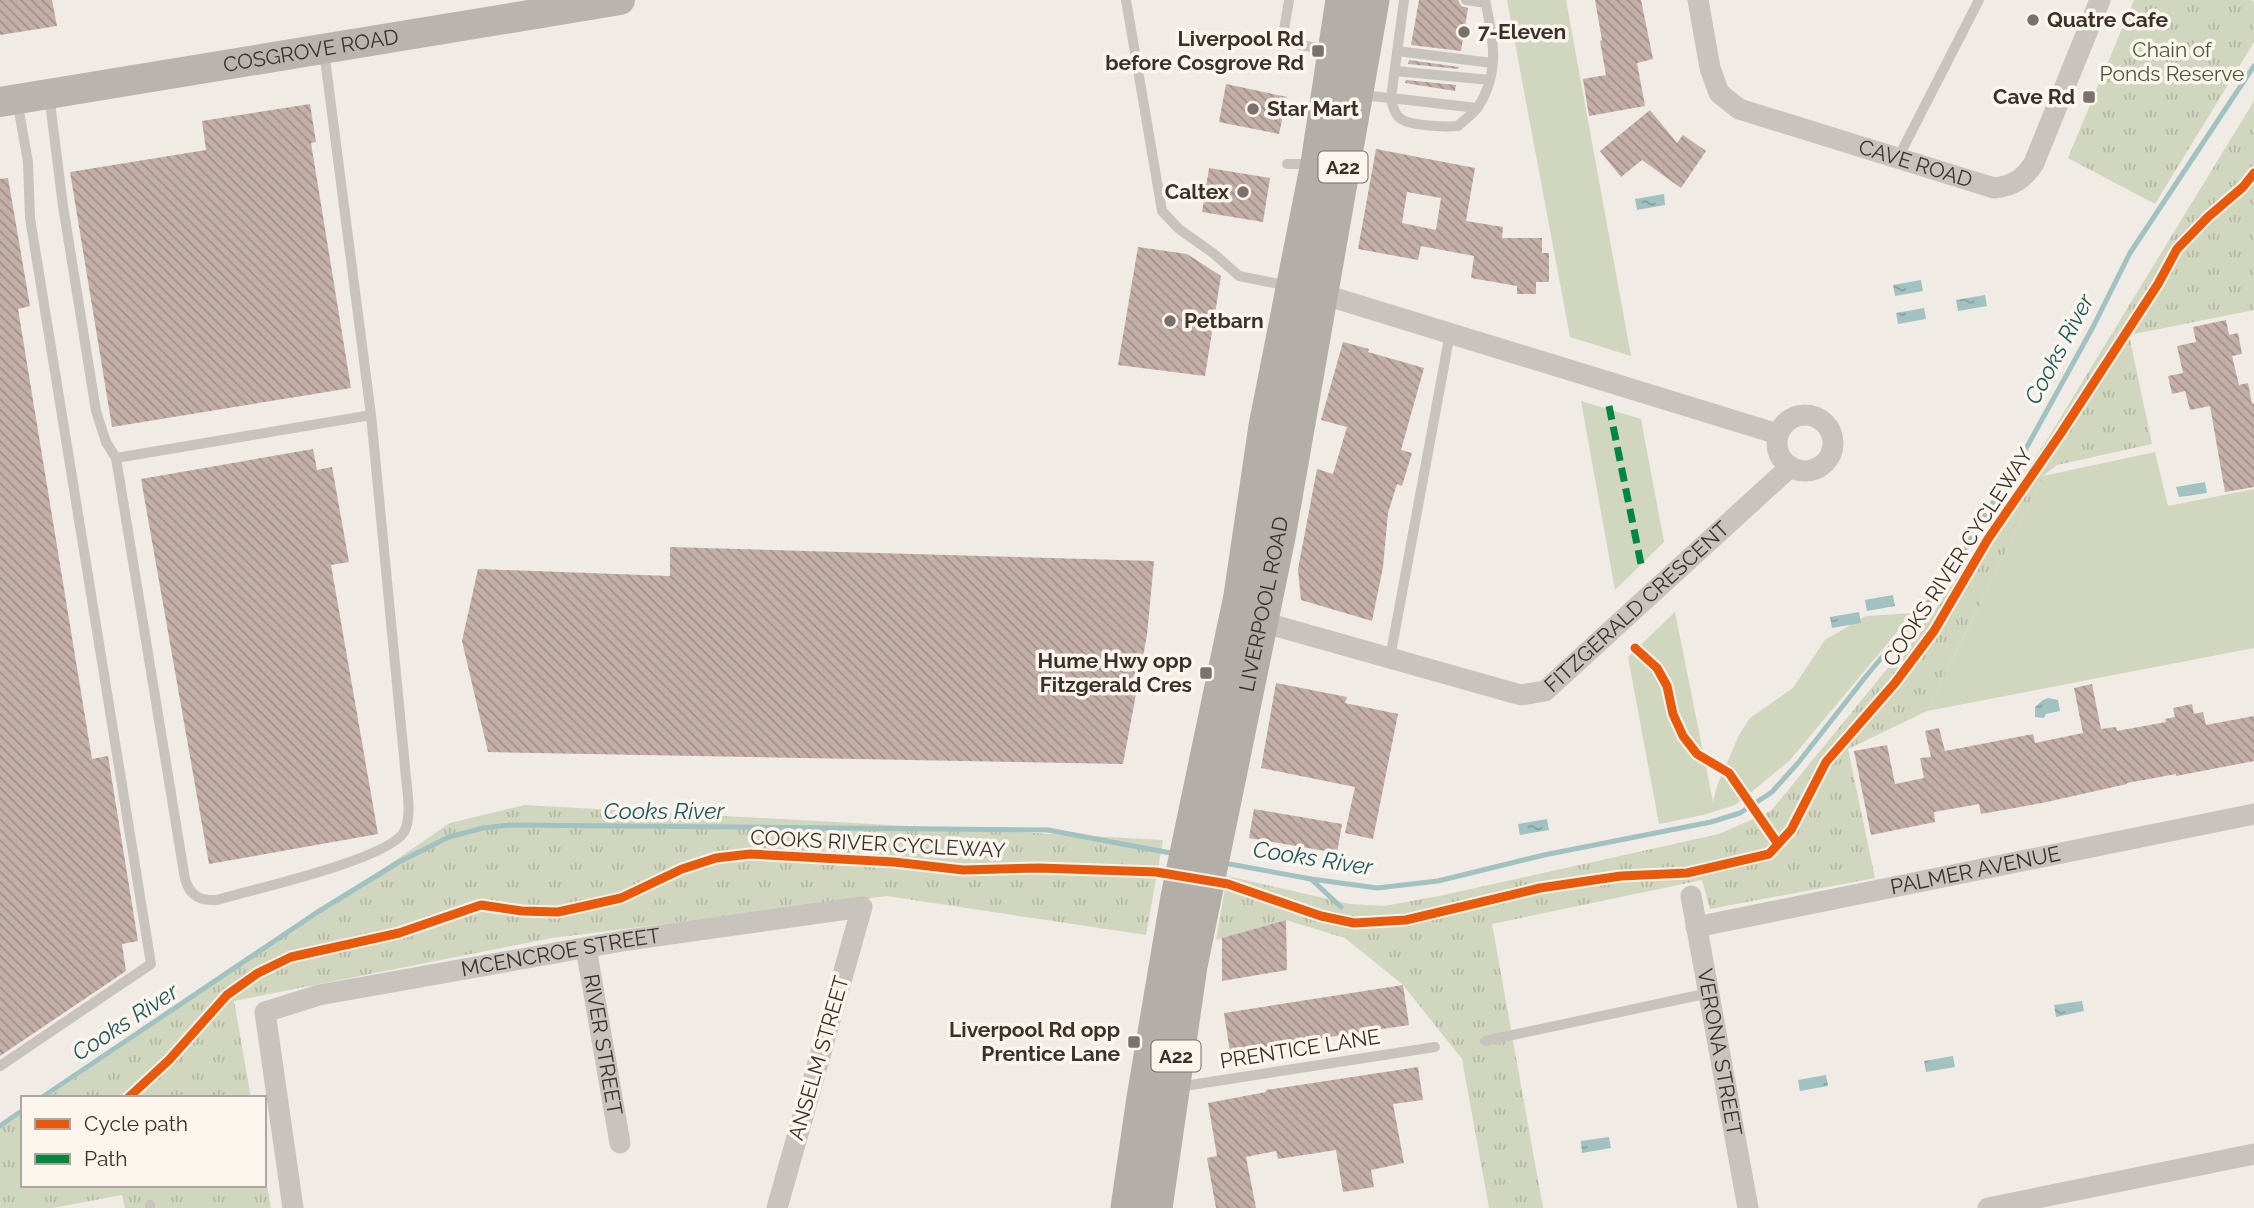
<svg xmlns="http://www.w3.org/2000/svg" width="2254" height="1208" viewBox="0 0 2254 1208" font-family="Raleway,sans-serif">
<defs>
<pattern id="park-tufts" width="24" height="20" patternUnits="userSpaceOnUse" patternTransform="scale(1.75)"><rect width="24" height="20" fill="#d1d6bf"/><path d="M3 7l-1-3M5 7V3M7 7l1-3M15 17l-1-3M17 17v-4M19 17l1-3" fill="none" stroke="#b4b8a4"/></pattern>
<pattern id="water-ripples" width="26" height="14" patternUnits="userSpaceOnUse" patternTransform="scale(1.75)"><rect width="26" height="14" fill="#a1c2c1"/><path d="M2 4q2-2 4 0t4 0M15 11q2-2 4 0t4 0" fill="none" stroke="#849e9d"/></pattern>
<pattern id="building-back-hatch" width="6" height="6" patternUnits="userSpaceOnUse" patternTransform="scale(1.75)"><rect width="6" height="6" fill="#c3afa7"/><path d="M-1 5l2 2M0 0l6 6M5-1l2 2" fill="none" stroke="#a08f88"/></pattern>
</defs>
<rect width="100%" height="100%" fill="#f0ebe5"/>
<path fill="#d1d6bf" d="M1507,0H1566L1631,356L1570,337Z
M1581,401L1641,419L1664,542L1615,590Z
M2155,452L2168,506L2254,489V648L1927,711L2043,476Z
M1675,612L1713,802L1717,786L1739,735L1750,718L1793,688L1825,640L1866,616L1913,613L1790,760L1760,785L1735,805L1703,815L1659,824L1628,657Z"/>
<path fill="url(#park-tufts)" d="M2134,0H2251L2254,2V42L2155,204L2068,158Z
M2254,101V310L2129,335L2152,444L2057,465L2043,476L1927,711L1848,749L1875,878L1710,909L1702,880L1492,924L1543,1208H1489L1462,1059L1403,985L1345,938L1286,920L1216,940L1227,876L1350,904L1384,906L1439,896L1719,834L1771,811L1936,609L2045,443Z
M524,805L1163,840L1146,935L887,896L552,938L234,1001L251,1098H46L450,823Z
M23,1113V1185H264V1170L271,1208H125L122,1195L53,1208H0V1129Z"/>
<path fill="url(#water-ripples)" d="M1664,194L1665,205L1637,210L1635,199Z
M1921,280L1923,291L1895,296L1893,285Z
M1985,295L1987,306L1958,311L1956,300Z
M1924,308L1926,319L1898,324L1896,313Z
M2205,482L2207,493L2179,497L2176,487Z
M1893,595L1895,606L1867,611L1865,600Z
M1859,612L1861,623L1832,628L1830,617Z
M2048,698L2058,700L2060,711L2046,714L2044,718L2035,717V707L2043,700Z
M1547,819L1549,830L1520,835L1518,824Z
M2082,1001L2084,1011L2056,1017L2054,1005Z
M1953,1056L1955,1067L1926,1072L1924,1061Z
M1826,1075L1828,1086L1800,1091L1798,1080Z
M1609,1137L1611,1148L1582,1153L1581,1141Z"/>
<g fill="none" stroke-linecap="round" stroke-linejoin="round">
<path stroke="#a1c2c1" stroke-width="5" d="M1224,863L1311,879L1377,888L1438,881L1544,855L1711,822L1740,813L1772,792L1798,763L1867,675L1941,587L2023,454L2093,327L2130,253L2254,66
M1311,879L1341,907
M41,1098L316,913L399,862L449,837L483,828L510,825L1048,830L1176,854
M0,1126L23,1110"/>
</g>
<path fill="url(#building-back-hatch)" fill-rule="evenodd" d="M0,0H52L57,26L0,35Z
M1419,0H1458L1461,6L1468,8L1461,51L1411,45Z
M1595,0H1641L1653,59L1637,63L1645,106L1589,116L1583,79L1606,75L1600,41L1602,40Z
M1409,60L1459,67L1458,69L1408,64Z
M1406,80L1456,85L1455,91L1405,83Z
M1226,84L1287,97L1279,134L1219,122Z
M310,104L316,142L311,143L351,388L112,427L70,172L206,150L202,121Z
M1650,110L1677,143L1683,135L1706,151L1681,188L1642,160L1621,177L1600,151Z
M1376,149L1475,168L1466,221L1503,227L1502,238H1542V253H1549V282H1536V294H1517V286L1471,278L1474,256L1421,246L1418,260L1358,249ZM1407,192L1441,198L1436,230L1402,223Z
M1209,168L1270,178L1263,222L1202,212Z
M8,178L30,306L18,309L92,759L108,756L138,941L122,944L126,971L0,1056V179Z
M1138,247L1187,254L1221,276L1205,376L1118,365Z
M2226,320L2229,335L2238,333L2242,354L2232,356L2239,385L2248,383L2252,404L2254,403V487L2225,492L2210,406L2190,410L2185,391L2172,394L2168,376L2183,373L2177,346L2196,342L2193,327Z
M1343,342L1369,349L1368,352L1424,368L1401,450L1412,453L1402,486L1397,484L1388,513L1383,567L1372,621L1301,600L1298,569L1317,469L1333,474L1347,427L1321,420Z
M313,449L317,470L332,467L349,562L331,565L378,834L209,864L141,479Z
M670,547L1154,561L1147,635L1123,764L488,752L462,641L478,569L670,576Z
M1276,683L1347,697L1345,703L1398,714L1373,839L1345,833L1355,787L1261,768Z
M2092,684L2101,729L2116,727L2117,731L2166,722L2165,719L2175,717L2173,708L2192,704L2194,714L2203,712L2206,725L2254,716V761L2176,776V774L2127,783V784L2042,803L1981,814L1979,804L1934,812L1935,822L1871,835L1854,751L1887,745L1895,784L1924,778L1920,758L1931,757L1925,731L1939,728L1945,751L2033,734L2035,743L2083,733L2074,688Z
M1254,809L1342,824L1337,853L1249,838Z
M1286,920L1287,970L1222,981V938Z
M1403,985L1409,1025L1230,1052L1224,1013Z
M1418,1067L1423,1100L1393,1104L1404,1163L1371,1170L1374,1187L1343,1192L1336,1150L1278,1159L1276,1151L1246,1157L1256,1208H1216L1207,1158L1217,1156L1208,1103L1266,1092V1090Z"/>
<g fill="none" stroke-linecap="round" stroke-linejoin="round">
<path stroke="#c9c3be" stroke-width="10" d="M1126,0L1162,211L1179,229L1213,253L1239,276L1289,286
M1289,0L1282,42L1330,50
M1466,0L1486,3
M1397,51L1492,63
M1395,71L1490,80
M49,94L63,206L96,411L106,442L116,458L185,879C190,896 200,901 217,900C253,889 387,860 404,832C413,818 406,783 405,767L371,415L324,51
M1360,95L1391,98L1404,0
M1477,108L1391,98C1393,106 1394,114 1401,119C1411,126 1446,127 1458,126C1464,120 1473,114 1478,107C1501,71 1493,38 1485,0
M1898,158L1979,0
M1287,164H1312
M116,458L371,415
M1390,658L1450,333
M1485,1041L1709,993
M0,1066L151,964L30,218L28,162L17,100
M1178,1087L1435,1047
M150,1205V1208"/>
<g stroke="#c9c3be" stroke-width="21">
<path id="s1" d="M1698,0L1710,68L1719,93L1739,109L1994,188C2013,186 2024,179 2034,163L2100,0"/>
<path d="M1312,291L1778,434"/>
<circle cx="1805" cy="443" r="28"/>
<path id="s2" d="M1262,622L1521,695L1545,691L1790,467"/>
<path id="s3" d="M1691,896L1748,1208"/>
<path id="s4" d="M1696,927L2254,814"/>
<path id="s5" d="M586,948L620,1143"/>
<path id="s6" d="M293,1208L265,1012L319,995L628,940L862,907L777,1208"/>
<path d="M1988,1208L2254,1154"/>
</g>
<path stroke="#bab3ae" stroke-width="30" id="s7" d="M0,102L620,0"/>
<g stroke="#b4aea8" stroke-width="35">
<path d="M1128,1208L1144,1098L1178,897L1241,596L1266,426L1318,163L1343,0"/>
<path id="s8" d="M1155,1208L1190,966L1278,537L1372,0"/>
</g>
<path stroke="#00873e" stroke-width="7" stroke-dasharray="14 7" stroke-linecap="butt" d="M1609,406L1642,569"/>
<g stroke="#fbf5ee" stroke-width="13">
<path id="cycleway" d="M1635,648L1657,668L1667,686L1673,714L1683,736L1697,754L1729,773L1778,844
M128,1098L169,1060L227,995L258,973L291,957L399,933L481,905L522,911L558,912L621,898L682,869L716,858L750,854L894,862L963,870L1039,868L1156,872L1228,884L1321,916L1354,923L1406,920L1540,888L1621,876L1687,873L1769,854L1791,830L1826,762L1895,683L1934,631L1988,539L2061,433L2158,284L2177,249L2208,217L2243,187L2254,173"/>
</g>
<use href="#cycleway" stroke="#e8590c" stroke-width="9"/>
</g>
<g fill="#7a716c" stroke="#fbf5ee" stroke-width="2.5">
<circle cx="2033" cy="20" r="7"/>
<circle cx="1464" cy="32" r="7"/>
<rect x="1311" y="44" width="14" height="14" rx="3.5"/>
<rect x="2082" y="90" width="14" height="14" rx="3.5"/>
<circle cx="1253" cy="109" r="7"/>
<circle cx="1243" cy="192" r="7"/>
<circle cx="1170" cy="321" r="7"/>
<rect x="1199" y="666" width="14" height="14" rx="3.5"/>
<rect x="1127" y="1035" width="14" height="14" rx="3.5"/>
</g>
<g text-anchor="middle" stroke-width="7" stroke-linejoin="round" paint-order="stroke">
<g fill="#fbf5ee" stroke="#756b66" stroke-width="2">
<rect x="1318.5" y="151.5" width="49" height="31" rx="5"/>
<rect x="1151.5" y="1040.5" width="49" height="31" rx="5"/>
</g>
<g font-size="19" font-weight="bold" fill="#3b302b">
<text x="1343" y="174">A22</text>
<text x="1176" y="1063">A22</text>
</g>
<g font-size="21" font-weight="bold" fill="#3b302b" stroke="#fbf5ee" text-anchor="end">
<text x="2047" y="27" text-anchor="start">Quatre Cafe</text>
<text x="1478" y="39" text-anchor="start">7-Eleven</text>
<text x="1304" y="46">Liverpool Rd<tspan x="1304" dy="24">before Cosgrove Rd</tspan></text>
<text x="2075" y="104">Cave Rd</text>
<text x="1267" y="116" text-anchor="start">Star Mart</text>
<text x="1229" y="199">Caltex</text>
<text x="1184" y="328" text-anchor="start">Petbarn</text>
<text x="1192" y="668">Hume Hwy opp<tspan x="1192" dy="24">Fitzgerald Cres</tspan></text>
<text x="1120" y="1037">Liverpool Rd opp<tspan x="1120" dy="24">Prentice Lane</tspan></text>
</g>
<g font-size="21" fill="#4a5a2e" stroke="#fbf5ee">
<text x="2172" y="57">Chain of<tspan x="2172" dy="24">Ponds Reserve</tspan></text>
</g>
<g font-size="21" fill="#3b302b" stroke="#fbf5ee">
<text dy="7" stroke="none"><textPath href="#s7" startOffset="315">COSGROVE ROAD</textPath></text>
<text dy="7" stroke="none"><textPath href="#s1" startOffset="306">CAVE ROAD</textPath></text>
<text transform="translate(1958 557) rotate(-57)" y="7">COOKS RIVER CYCLEWAY</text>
<text dy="7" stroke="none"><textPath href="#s8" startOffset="614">LIVERPOOL ROAD</textPath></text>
<text dy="7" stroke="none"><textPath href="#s2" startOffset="418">FITZGERALD CRESCENT</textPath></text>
<text transform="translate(878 844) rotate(3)" y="7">COOKS RIVER CYCLEWAY</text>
<text dy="7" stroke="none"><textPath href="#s4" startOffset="285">PALMER AVENUE</textPath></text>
<text dy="7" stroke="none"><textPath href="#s6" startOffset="500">MCENCROE STREET</textPath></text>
<text dy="7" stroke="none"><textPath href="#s5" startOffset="98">RIVER STREET</textPath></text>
<text transform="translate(1300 1049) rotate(-9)" y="7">PRENTICE LANE</text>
<text dy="7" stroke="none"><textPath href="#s3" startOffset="159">VERONA STREET</textPath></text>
<text transform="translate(819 1058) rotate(-74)" y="7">ANSELM STREET</text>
</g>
<g font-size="23" font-style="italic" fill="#1f5a5e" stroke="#fbf5ee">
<text transform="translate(2059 349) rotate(-62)" y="8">Cooks River</text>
<text x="664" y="819">Cooks River</text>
<text transform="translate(1313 858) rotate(9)" y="8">Cooks River</text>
<text transform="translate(125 1022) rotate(-33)" y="8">Cooks River</text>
</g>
</g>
<rect x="21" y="1096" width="245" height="91" fill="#fbf5ee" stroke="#aea6a0" stroke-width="2"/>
<rect x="35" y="1119" width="35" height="10" fill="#e8590c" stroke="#aea6a0" stroke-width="2"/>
<text x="84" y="1131" font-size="21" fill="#3b302b">Cycle path</text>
<rect x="35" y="1154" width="35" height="10" fill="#00873e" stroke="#aea6a0" stroke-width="2"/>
<text x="84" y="1166" font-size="21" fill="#3b302b">Path</text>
</svg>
